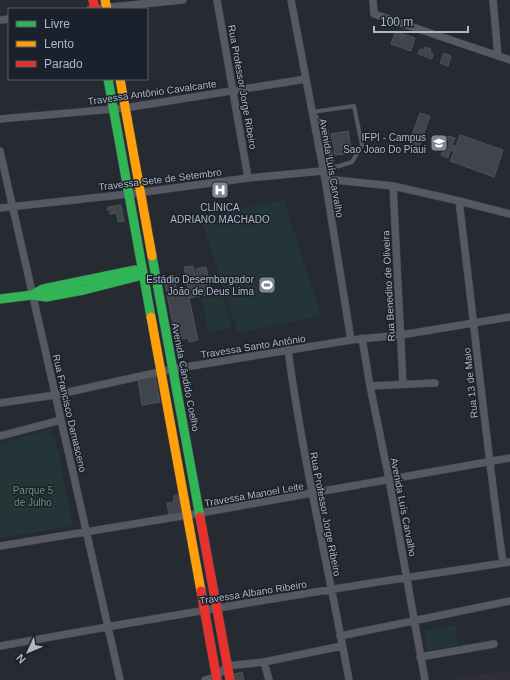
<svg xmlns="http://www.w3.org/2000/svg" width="510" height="680" viewBox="0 0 510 680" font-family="Helvetica,sans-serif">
<rect width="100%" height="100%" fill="#262b32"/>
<path fill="#302e3b" d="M510,671V680H456V677Z"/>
<path fill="#243538" d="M284,200L321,316L238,333L201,218Z
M223,294L232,327L209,333L201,299Z
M51,429L52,436H54L60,460H58L60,462L73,526L0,538V444Z
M455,625L458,646L427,650L424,630Z"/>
<path fill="#40444b" stroke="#4e525a" d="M396,31L403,34L400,41L404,34L415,38L411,51L391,44Z
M425,47L431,49L430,53L433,54L432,59L418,54L420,49L424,50Z
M444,53L451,56L448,66L440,63Z
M420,113L430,116L419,147L409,143Z
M348,131L352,153L335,155L331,134Z
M460,135L503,150L494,177L450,161L454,152L450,150L448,158L441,155L448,136L455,138L452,145L456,146Z
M121,205L124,221L118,222L117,213L110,214V210H107L108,207Z
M193,266L198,287L192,289V291L199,289L200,296L189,298L198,340L189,342L188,338L176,340L164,279L174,277L177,291L188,289L184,267Z
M206,267L212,294L201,296L196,269Z
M155,376L160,402L142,405L138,380Z
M179,495L182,512L169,515L167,503L173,502L174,499V496Z
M242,672L244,680H233L231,675Z"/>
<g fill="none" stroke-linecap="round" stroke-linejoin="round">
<g stroke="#44474d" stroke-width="4.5">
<path id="lane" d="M312,112L354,106L362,145L352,162L323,171
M315,115L326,129L333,168"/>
</g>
<g stroke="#44474d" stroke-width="8">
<path id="street" d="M217,0L248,178
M291,0L325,179L351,340
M373,0L374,14L510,60
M493,0L498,56
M90,9L183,0
M0,20L9,19
M0,119L125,108L306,79
M0,151L120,680
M325,179L393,186L459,201L510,214
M393,186L403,384
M459,201C474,321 486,442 503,563
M0,208L129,194L248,178L322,171
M362,338L370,386L389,479L425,680
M288,350C303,461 329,570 349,680
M370,386L435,383
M0,403L55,395L173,369L351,340L401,335L510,317
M0,436L61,420
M0,546L200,513L510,458
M340,636L510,601
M0,646C170,615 340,587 510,562
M420,657L494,644
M264,662L269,680
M205,680L216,677L227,666L264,662L342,646"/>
</g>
<g stroke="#44474d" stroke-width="10">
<path id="fast" d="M108,79L151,317
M152,256L200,517
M32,295L43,289L135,270
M0,299L32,295L46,297L84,290L143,275"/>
</g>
<g stroke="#44474d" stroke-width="10">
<path id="slow" d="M105,0L107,9
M120,79L152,256
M151,317L201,591"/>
</g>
<g stroke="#44474d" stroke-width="10">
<path id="jam" d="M93,0L95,9
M200,517L230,680
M201,591L217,680"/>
</g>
<use href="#lane" stroke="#565961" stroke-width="3.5"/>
<use href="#street" stroke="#565961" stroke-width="7"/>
<use href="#fast" stroke="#30b455" stroke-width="9"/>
<use href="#slow" stroke="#ff9f0a" stroke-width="9"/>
<use href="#jam" stroke="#e5322d" stroke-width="9"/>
</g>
<defs>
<g id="university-square" transform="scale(0.9)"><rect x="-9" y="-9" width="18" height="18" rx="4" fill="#7f8691" stroke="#1a212c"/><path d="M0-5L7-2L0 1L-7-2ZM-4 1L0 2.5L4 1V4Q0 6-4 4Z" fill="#fff"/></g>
<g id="hospital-square" transform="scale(0.9)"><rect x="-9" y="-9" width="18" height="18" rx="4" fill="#7f8691" stroke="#1a212c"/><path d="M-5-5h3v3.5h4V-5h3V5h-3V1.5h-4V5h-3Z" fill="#fff"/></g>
<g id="stadium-square" transform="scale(0.9)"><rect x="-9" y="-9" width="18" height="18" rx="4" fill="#7f8691" stroke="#1a212c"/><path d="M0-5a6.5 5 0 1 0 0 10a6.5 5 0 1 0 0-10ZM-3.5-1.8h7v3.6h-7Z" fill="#fff"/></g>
</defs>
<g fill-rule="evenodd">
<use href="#university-square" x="439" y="143"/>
<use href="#hospital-square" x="220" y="190"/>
<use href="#stadium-square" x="267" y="285"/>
</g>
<g text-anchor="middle" stroke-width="3" stroke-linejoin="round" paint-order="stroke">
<g font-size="10" fill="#afb7c4" stroke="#1a212c">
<text transform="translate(243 87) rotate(80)" y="4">Rua Professor Jorge Ribeiro</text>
<text transform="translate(152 92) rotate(-8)" y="4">Travessa Antônio Cavalcante</text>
<text transform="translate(332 168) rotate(80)" y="4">Avenida Luís Carvalho</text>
<text transform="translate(160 179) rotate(-7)" y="4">Travessa Sete de Setembro</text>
<text transform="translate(388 286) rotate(-93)" y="4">Rua Benedito de Oliveira</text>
<text transform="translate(253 346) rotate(-9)" y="4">Travessa Santo Antônio</text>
<text transform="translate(186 377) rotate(79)" y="4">Avenida Cândido Coelho</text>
<text transform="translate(470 383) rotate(-96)" y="4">Rua 13 de Maio</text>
<text transform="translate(70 413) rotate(77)" y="4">Rua Francisco Damasceno</text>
<text transform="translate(254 494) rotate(-10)" y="4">Travessa Manoel Leite</text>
<text transform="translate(404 507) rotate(79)" y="4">Avenida Luís Carvalho</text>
<text transform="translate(326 514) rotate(79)" y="4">Rua Professor Jorge Ribeiro</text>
<text transform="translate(253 592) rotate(-9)" y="4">Travessa Albano Ribeiro</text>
</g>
<g font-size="10" fill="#afb7c4" stroke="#1a212c" text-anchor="end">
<text x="426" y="141">IFPI - Campus<tspan x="426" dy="12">Sao Joao Do Piaui</tspan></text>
<text x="220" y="211" text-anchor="middle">CLÍNICA<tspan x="220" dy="12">ADRIANO MACHADO</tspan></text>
<text x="254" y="283">Estádio Desembargador<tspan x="254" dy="12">João de Deus Lima</tspan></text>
</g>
<g font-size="10" fill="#679472" stroke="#1a212c">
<text x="33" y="494">Parque 5<tspan x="33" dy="12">de Julho</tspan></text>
</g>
</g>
<rect x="8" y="8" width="140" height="72" fill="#1a212c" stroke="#565d69"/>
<rect x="16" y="21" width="20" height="6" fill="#30b455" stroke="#565d69"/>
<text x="44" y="28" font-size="12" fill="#afb7c4">Livre</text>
<rect x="16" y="41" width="20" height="6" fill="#ff9f0a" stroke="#565d69"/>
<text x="44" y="48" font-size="12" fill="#afb7c4">Lento</text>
<rect x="16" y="61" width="20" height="6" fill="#e5322d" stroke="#565d69"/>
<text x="44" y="68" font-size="12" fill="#afb7c4">Parado</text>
<g transform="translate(28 652) rotate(226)" stroke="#1a212c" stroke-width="3" paint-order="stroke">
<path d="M0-3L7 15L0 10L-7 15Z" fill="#afb7c4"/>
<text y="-6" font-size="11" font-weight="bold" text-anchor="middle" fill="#afb7c4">N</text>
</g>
<path d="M374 26v6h94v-6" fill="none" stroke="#afb7c4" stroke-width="2"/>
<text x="380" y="26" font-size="12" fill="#afb7c4" stroke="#1a212c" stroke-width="3" paint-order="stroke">100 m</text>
</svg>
